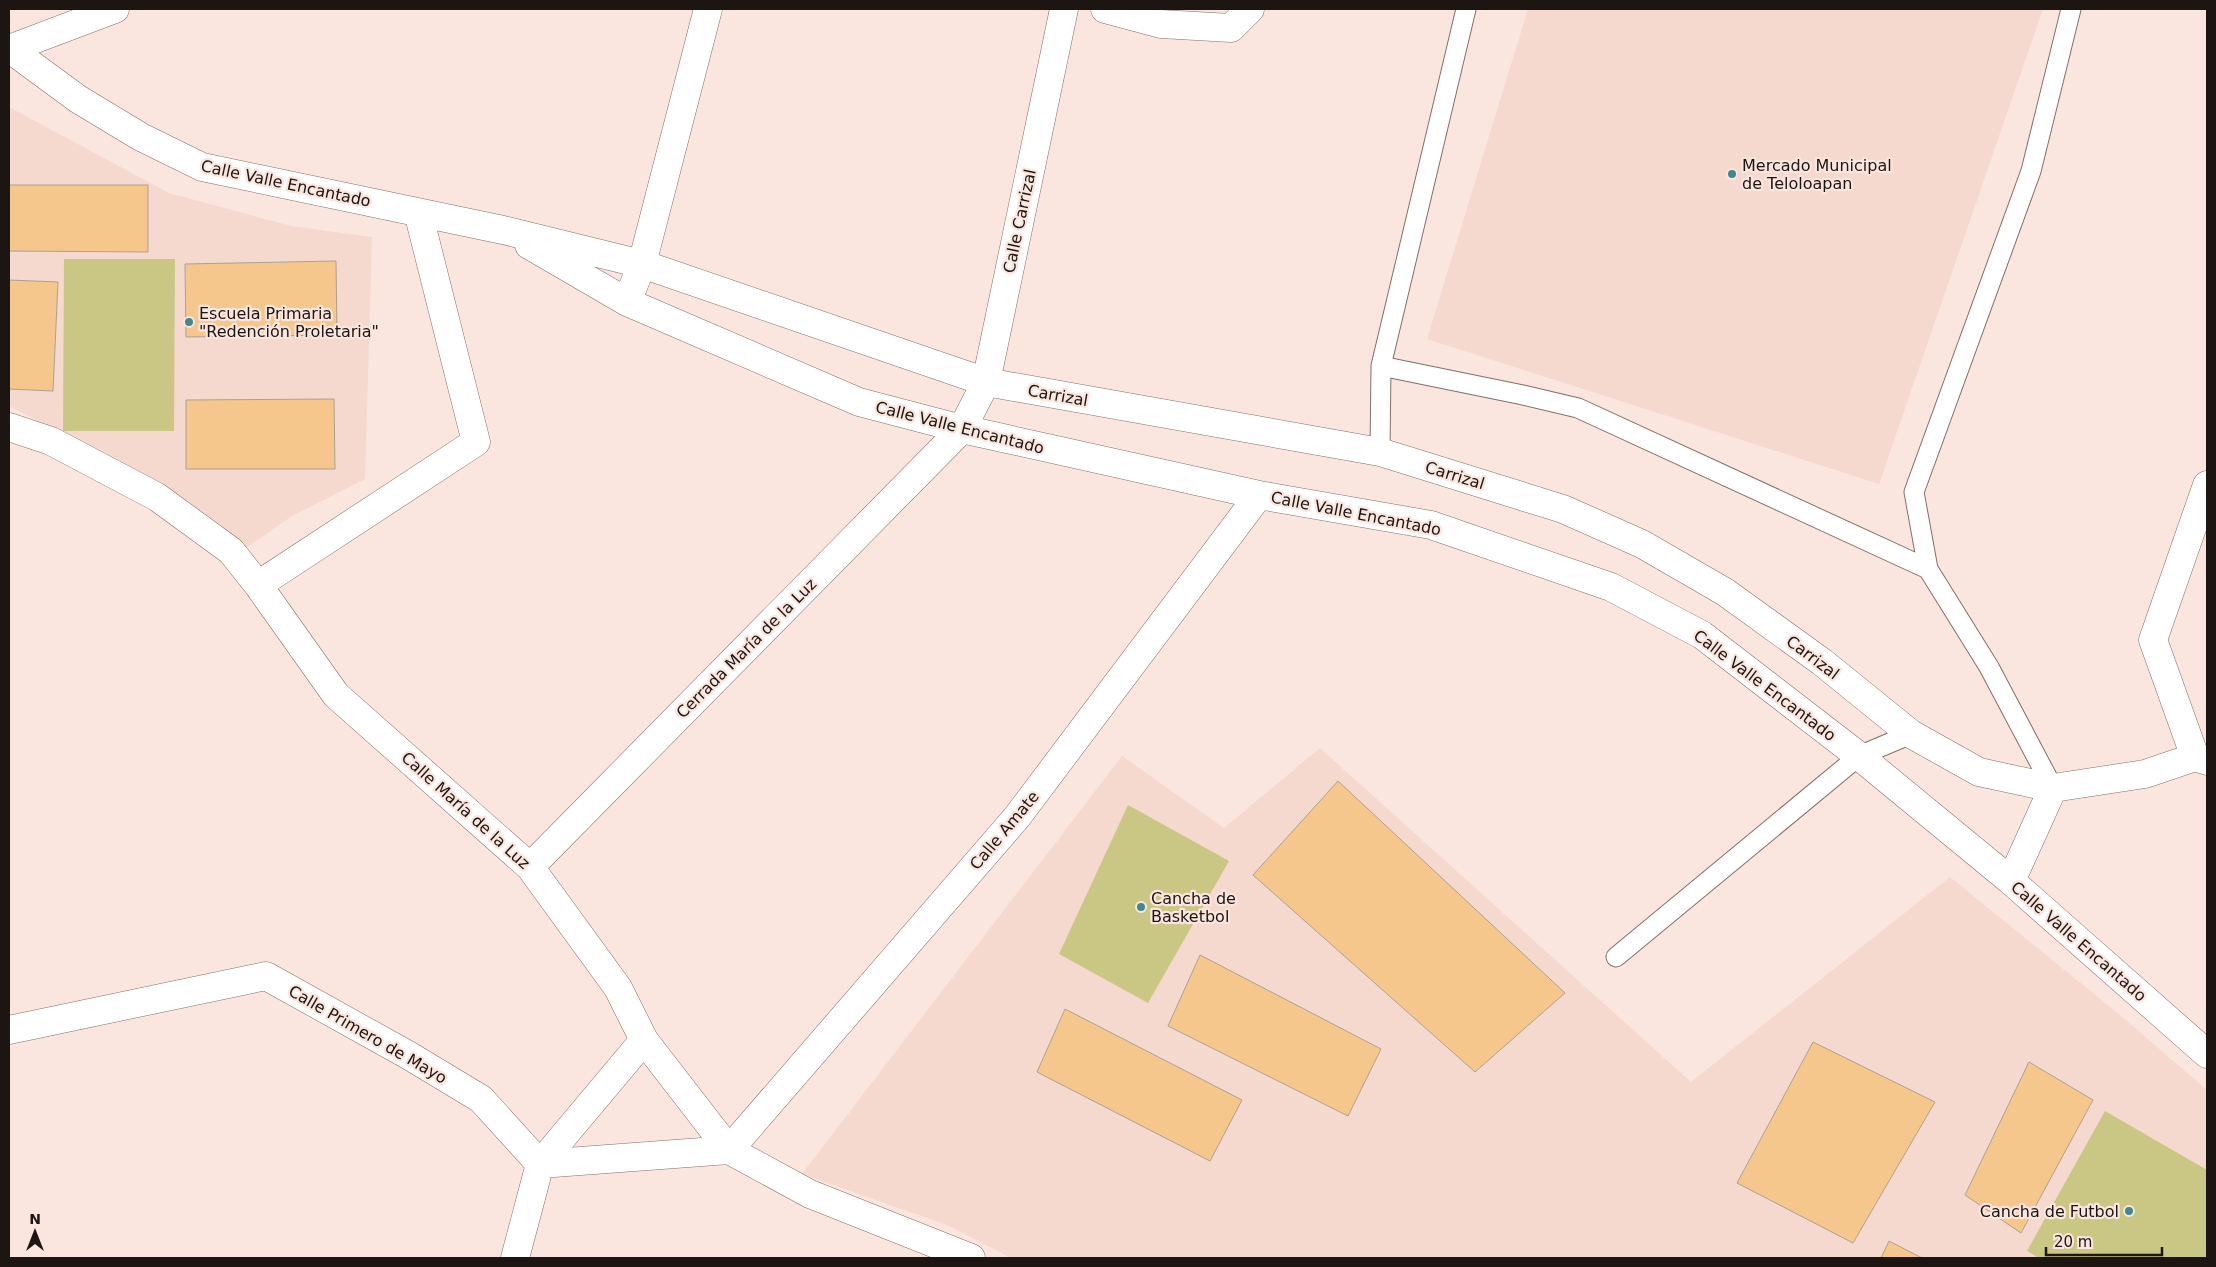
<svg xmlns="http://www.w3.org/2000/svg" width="2216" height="1267" viewBox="0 0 2216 1267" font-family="'DejaVu Sans',sans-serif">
<rect width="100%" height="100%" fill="#fbe6df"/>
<path fill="#f5d8ce" d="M1528,9H2043L1879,484L1427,339Z
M9,107L169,193L291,226L372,237L365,479L292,516L231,558L149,479L9,406Z
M1320,748L1691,1082L1950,877L2120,1015L2207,1090V1258H1011L947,1225L802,1174L1122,756L1224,828Z"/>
<path fill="#cac785" d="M64,259H175L174,431H63Z
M1128,805L1229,861L1148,1003L1059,954Z
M2105,1111L2207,1170V1258H2039L2027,1251Z"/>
<path fill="#f5c78c" stroke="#ada192" d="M9,185H148V252L9,251Z
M336,261L337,335L186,337L185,264Z
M9,280L58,282L53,391L9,389Z
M334,399L335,469H186V400Z
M1338,781L1565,993L1475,1072L1253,875Z
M1200,955L1381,1049L1348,1116L1168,1026Z
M1065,1009L1242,1100L1210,1161L1037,1072Z
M1813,1042L1935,1102L1853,1243L1737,1183Z
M2029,1062L2093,1100L2021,1233L1965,1195Z
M1889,1241L1922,1258H1881Z"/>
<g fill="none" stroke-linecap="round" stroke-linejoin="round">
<g stroke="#827069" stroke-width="21">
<path id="service" d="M1381,366L1523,395L1578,408L1928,569
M1380,452L1381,366L1466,9
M2053,788L1989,667L1928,569L1914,492L2031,171L2071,9
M1616,957L1859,756L1911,734"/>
</g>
<g stroke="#827069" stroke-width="29">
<path id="pedestrian" d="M9,1030L266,976L408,1055L481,1099L540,1164L644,1040"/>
</g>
<g stroke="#827069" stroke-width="29">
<path id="minor" d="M1105,9L1161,24L1231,28L1250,9
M9,49L115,9
M10,49L78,99L141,137L202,167L503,230L642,264L986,382L1380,452L1563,509L1642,544L1725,592L1822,662L1911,734L1979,772L2053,788L2145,774L2195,757L2207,761
M529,245L627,302L859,402L962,429L1259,495L1431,525L1611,587L1702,635L1859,756L2011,881L2207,1054
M627,302L642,264L708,9
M9,427L51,441L157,497L231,551L258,585L336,695L530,867L618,988L644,1040L729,1150L810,1194L971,1258
M258,585L476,442L418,212
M2195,757L2153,640L2207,485
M530,867L962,429L986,382L1064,9
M2011,881L2053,788
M515,1258L540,1164L729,1150L1017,817L1259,495"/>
</g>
<use href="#service" stroke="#fff" stroke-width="19"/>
<use href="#pedestrian" stroke="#fff" stroke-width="28"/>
<use href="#minor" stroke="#fff" stroke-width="28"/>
</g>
<g fill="#41888f" stroke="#fbe6df" stroke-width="2">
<circle cx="1732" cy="174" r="5"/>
<circle cx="189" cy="322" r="5"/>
<circle cx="1141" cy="907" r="5"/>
<circle cx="2129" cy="1211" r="5"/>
</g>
<g text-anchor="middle" stroke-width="4.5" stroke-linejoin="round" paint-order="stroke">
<g font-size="16" fill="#1c1512" stroke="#fbe6df" text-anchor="start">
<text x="1742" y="171">Mercado Municipal<tspan x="1742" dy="18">de Teloloapan</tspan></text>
<text x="199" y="319">Escuela Primaria<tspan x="199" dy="18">"Redención Proletaria"</tspan></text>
<text x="1151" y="904">Cancha de<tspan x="1151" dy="18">Basketbol</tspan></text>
<text x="2119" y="1217" text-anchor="end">Cancha de Futbol</text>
</g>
<g font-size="16" fill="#1c1512" stroke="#fbe6df">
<text transform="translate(286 183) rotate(12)" y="6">Calle Valle Encantado</text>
<text transform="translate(1019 221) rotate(-78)" y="6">Calle Carrizal</text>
<text transform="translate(1058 395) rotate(10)" y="6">Carrizal</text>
<text transform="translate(960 427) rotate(14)" y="6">Calle Valle Encantado</text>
<text transform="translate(1455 475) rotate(17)" y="6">Carrizal</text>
<text transform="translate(1356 513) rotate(11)" y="6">Calle Valle Encantado</text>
<text transform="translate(746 648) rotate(-45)" y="6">Cerrada María de la Luz</text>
<text transform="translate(1813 657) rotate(37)" y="6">Carrizal</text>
<text transform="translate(1765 685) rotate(37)" y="6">Calle Valle Encantado</text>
<text transform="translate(466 810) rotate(42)" y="6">Calle María de la Luz</text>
<text transform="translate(1004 830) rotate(-50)" y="6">Calle Amate</text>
<text transform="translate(2079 941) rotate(41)" y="6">Calle Valle Encantado</text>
<text transform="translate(368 1034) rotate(30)" y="6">Calle Primero de Mayo</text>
</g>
</g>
<rect width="2216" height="1267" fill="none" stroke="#1c1512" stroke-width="20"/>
<g transform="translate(35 1232)" stroke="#fbe6df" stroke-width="4" paint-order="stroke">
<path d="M0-4L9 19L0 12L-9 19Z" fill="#1c1512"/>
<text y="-8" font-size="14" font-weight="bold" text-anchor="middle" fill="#1c1512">N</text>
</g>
<path d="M2046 1247v8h116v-8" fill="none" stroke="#1c1512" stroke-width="2.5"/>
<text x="2054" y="1247" font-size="15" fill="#1c1512" stroke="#fbe6df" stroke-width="4" paint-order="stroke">20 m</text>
</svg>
